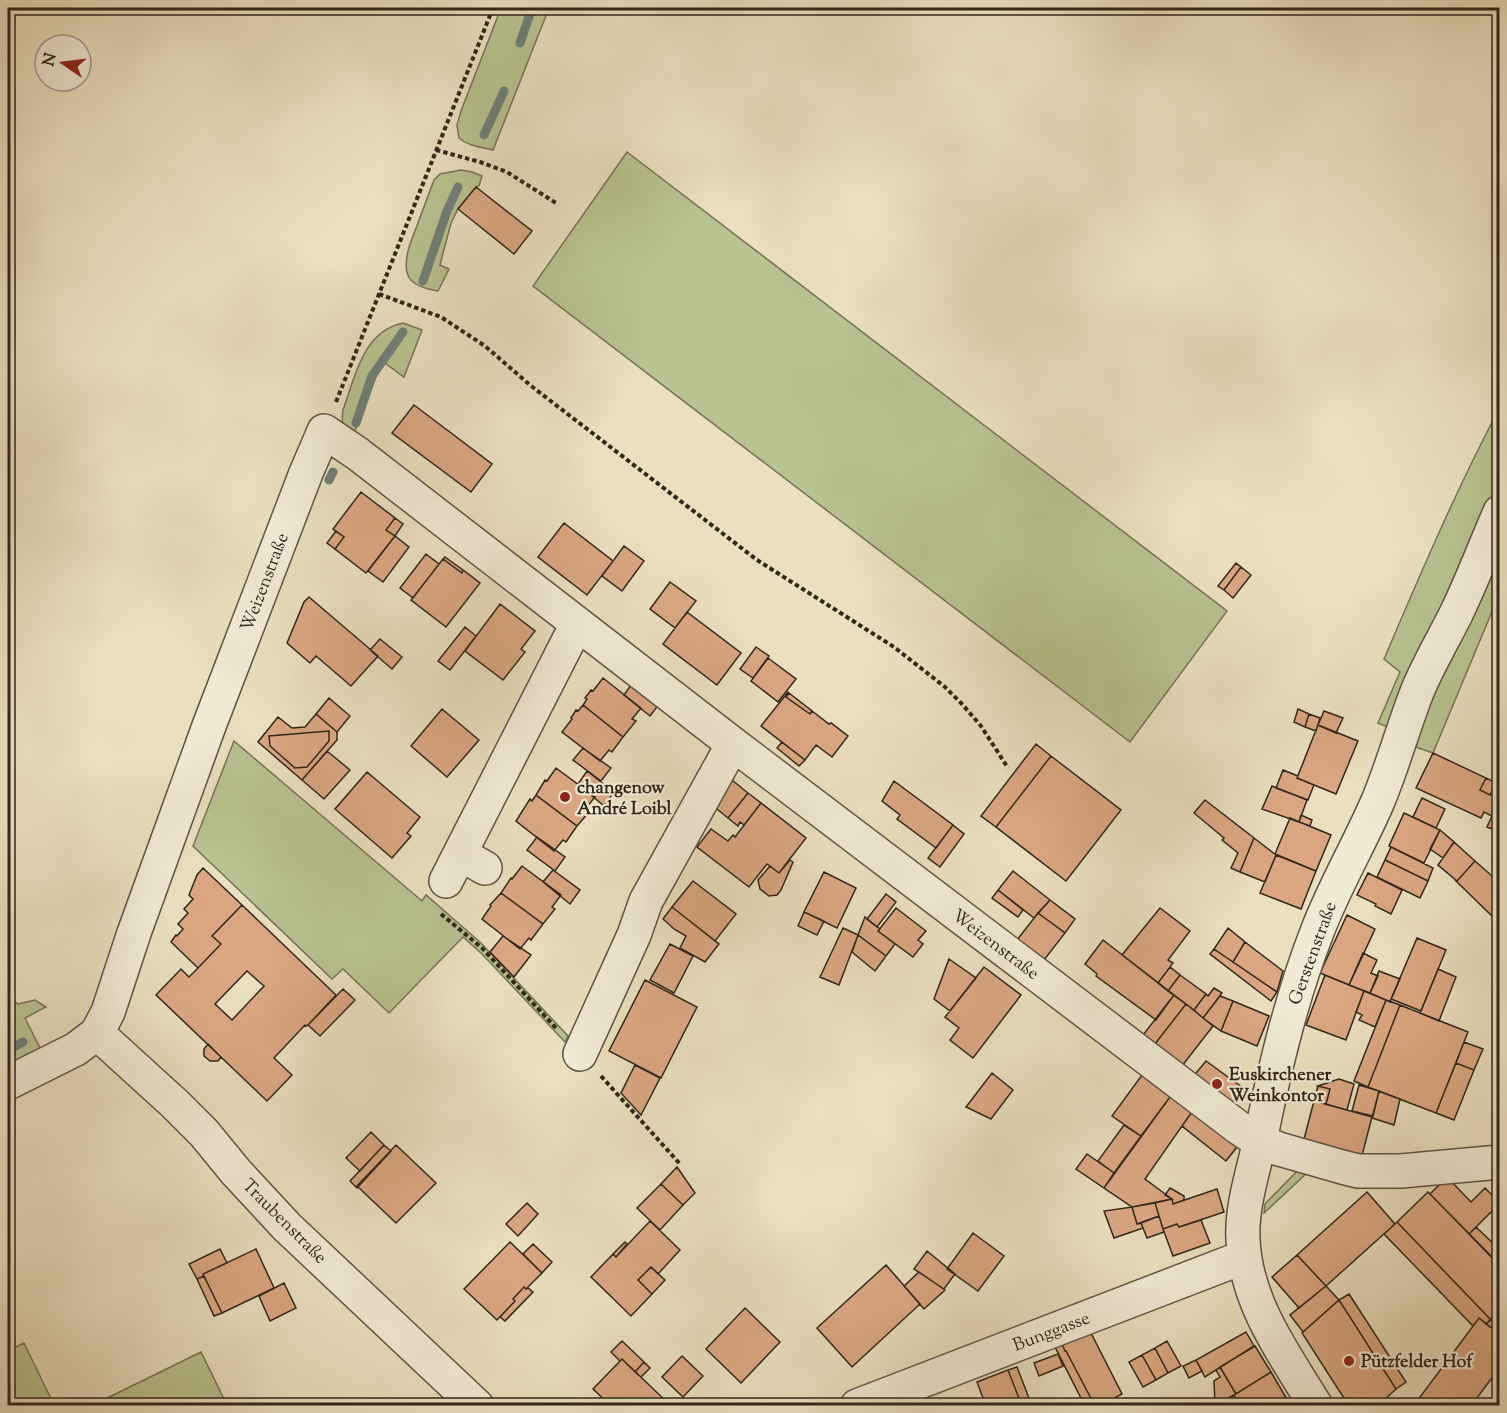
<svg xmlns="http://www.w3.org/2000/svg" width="1507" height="1413" viewBox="0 0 1507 1413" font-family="'Sorts Mill Goudy',serif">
<rect width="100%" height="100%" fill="#eae0c0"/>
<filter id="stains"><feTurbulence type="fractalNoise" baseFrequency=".00333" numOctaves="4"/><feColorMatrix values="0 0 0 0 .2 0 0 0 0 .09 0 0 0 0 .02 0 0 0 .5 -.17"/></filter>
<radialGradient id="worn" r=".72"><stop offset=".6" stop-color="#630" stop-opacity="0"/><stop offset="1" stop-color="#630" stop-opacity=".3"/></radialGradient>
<path fill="#b9c291" stroke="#757454" stroke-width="1.5" d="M501,8H549L493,150C481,147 468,146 459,138L457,125L461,111Z
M627,152L1227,611L1130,742L533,286Z
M461,170L472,172L482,176L479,186L476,187L458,209L451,223L440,265L449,269L438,291C409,286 401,277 409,247L434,180L440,174Z
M403,323L422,330L404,377L382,361L353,436C342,427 341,424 343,410C355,377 363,331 403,323Z
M1499,409V488L1453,604L1390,728L1378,723L1400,672L1384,659C1420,575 1456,490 1499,409Z
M1499,530V591L1491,614L1433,753L1413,746Z
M234,741L422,901L426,895L481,943L568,1036L565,1042L482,954L463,937L389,1013L343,969L332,979L193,846Z
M8,996L18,1004L35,1000L46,1007L25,1018L41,1050L8,1066Z
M1297,1171L1307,1173L1264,1213L1265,1204Z
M24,1343L54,1405H8V1351Z
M201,1352L227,1405H93Z"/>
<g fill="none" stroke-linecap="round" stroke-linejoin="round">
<path stroke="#717f7a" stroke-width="9" d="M520,43L532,8
M484,135L504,91
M423,281L447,211L458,187
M356,423L372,376L403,332
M329,480L333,472
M8,1050L23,1042"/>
</g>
<path fill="#daa782" stroke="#312618" stroke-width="1.5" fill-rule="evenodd" d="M476,187L532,231L514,254L458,209Z
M414,405L492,464L471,492L392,433Z
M361,492L395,518L386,530L395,536L366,573L335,549L344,537L333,529Z
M395,518L403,524L395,536L386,530Z
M564,523L613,561L587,595L538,557Z
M336,531L344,537L335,549L327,543Z
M395,536L409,547L383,582L368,571Z
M624,546L644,561L622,591L602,576Z
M426,554L439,564L413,598L400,588Z
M445,557L463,570L462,573L443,559Z
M443,559L462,573L463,570L480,583L446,627L411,600Z
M1236,563L1241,567L1224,590L1218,586Z
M1241,567L1251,575L1233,598L1224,590Z
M670,582L696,601L675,628L650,609Z
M309,597L378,656L351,686L316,656L310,663L287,643L304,602Z
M500,604L535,631L521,649L525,652L503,680L465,651Z
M687,612L741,653L717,685L663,644Z
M465,627L476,636L450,670L438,661Z
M380,639L402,657L392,669L370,650Z
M756,647L769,656L753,678L740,669Z
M768,658L796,679L778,702L751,681Z
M603,678L641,708L632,719L636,721L623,737L583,705L587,699L585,698L591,690L593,691Z
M633,682L660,703L650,716L624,695Z
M788,692L789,693L786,697L810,714L812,711L829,724L831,723L848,736L832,757L816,745L805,760L761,726Z
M789,693L812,711L810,714L786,697Z
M329,698L350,716L337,732L316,714Z
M583,705L623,737L612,752L609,750L600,761L562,732L572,719L571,718L576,710L578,711Z
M442,709L479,740L447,777L411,746Z
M1298,709L1309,714L1305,727L1294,722Z
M1324,711L1343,718L1336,733L1318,725Z
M316,714L337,732V740L302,780L258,742L278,717L292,728L305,727ZM329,731V741L307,767L295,768L270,746L269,736Z
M1309,714L1320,718L1316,731L1305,727Z
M1318,725L1358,741L1336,794L1297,778Z
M329,731V741L307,767L295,768L270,746L269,736Z
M782,742L805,760L799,766L777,748Z
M1036,744L1051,756L996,827L981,816Z
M583,748L611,768L601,781L573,760Z
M327,751L350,770L324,799L302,780Z
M1433,753L1486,778L1480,790L1490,795L1500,775V832L1487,827L1492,816L1484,812L1481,818L1416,788Z
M1051,756L1121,810L1066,881L996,827Z
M556,768L595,797L586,808L590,811L577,826L536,795L545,780L547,781Z
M1283,770L1298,776L1297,778L1314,785L1308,800L1276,788Z
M587,771L614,792L604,806L578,784Z
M367,772L420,817L407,833L411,836L392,858L335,809Z
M1486,778L1496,783L1490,795L1480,790Z
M732,780L748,793L728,818L712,805Z
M894,781L953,825L936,848L897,819L900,815L882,801Z
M1272,786L1307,800L1299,822L1262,809Z
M748,793L761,803L744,825L740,822L738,826L728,818Z
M536,795L577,826L566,842L563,840L554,851L516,821L530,799L532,801Z
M1422,798L1445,809L1436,828L1413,817Z
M1205,800L1254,838L1240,872L1231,868L1238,853L1222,840L1224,838L1194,813Z
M761,803L806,838L779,873L767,864L749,887L697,847L711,829L728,841L733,835L735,837Z
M1404,813L1440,830L1424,863L1389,846Z
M1301,815L1312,820L1310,826L1299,822Z
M1290,818L1331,835L1316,871L1275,854Z
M953,825L964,834L940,867L928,858Z
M1440,830L1454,842L1443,858L1430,849Z
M537,837L565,857L555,871L527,850Z
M1254,838L1276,855L1265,882L1240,872Z
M1454,842L1475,861L1457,881L1438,865Z
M1391,847L1433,868L1428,881L1385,860Z
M1276,855L1316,871L1301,909L1260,893Z
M790,860L793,862L781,890L777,895L769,896L760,889L758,880L770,866L779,873Z
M1385,860L1428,881L1420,898L1377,877Z
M1475,861L1500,883V909L1491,915L1456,881H1457Z
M522,866L561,895L552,907L555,909L543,924L501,893L511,878L512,879Z
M203,868L242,905L212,936L221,944L198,968L171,942L176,935L177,936L183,929L178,924L188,913L184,909L193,899L189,895L197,875Z
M553,870L580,890L570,904L543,882Z
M1013,871L1050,900L1034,918L998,890Z
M824,872L856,888L837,928L804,912Z
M1368,873L1402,890L1391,914L1375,906L1376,904L1357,895Z
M693,881L736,914L715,941L672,907Z
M998,890L1023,910L1018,917L992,898Z
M501,893L543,924L531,940L529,938L520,949L482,919L491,906L490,905Z
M886,894L896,902L877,927L867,919Z
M1050,900L1075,919L1065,933L1038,913Z
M242,905L336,995L308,1025L306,1026L305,1025L274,1058L292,1075L267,1101L156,995L181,969L189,977L198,968L221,944L212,936ZM247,971L264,986L232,1020L215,1004Z
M672,907L719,944L705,962L680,948L686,936L674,929L663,919Z
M896,908L926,931L918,940L923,944L913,957L878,931Z
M1160,908L1190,931L1168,960L1173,963L1158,983L1122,955Z
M804,912L824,921L817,935L798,926Z
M1038,913L1065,933L1044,960L1017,940Z
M1347,915L1375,929L1349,985L1320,973Z
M865,917L880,929L878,931L895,944L886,956L858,935Z
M843,928L858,935L839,985L820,977Z
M1228,928L1245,942L1233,962L1214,949Z
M858,935L886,956L875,971L852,952Z
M503,936L531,955L514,977L490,952Z
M1417,938L1446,950L1421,1011L1391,999Z
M1103,940L1174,995L1156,1020L1096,976L1097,974L1085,964Z
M1245,942L1283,971L1277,992L1233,962Z
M670,944L693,956L674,993L650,980Z
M1214,949L1277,992L1271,1001L1210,954Z
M1363,953L1377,960L1371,973L1378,976L1370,993L1349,985Z
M949,959L976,978L950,1011L934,999Z
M984,967L1021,995L973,1058L950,1040L959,1028L945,1017Z
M1170,967L1180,975L1168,991L1158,983Z
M1438,969L1456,977L1439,1021L1420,1013Z
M1379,971L1400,979L1390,1002L1370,993Z
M1180,975L1206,994L1194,1010L1168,991Z
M1325,975L1364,991L1346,1040L1306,1025Z
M645,980L697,1007L661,1078L609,1051Z
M1214,988L1222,993L1203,1018L1194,1010L1206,994L1208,996Z
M343,989L355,1000L320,1036L308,1025Z
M1364,991L1386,1000L1375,1027L1359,1020L1362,1015L1356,1012Z
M1174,995L1186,1004L1155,1044L1143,1035Z
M1220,996L1233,1001L1221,1031L1203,1018Z
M1386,1000L1400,1005L1368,1087L1354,1081Z
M1233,1001L1269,1016L1257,1046L1221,1031Z
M1186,1004L1213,1026L1182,1066L1155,1044Z
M1400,1005L1468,1032L1436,1113L1368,1087Z
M1464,1042L1483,1049L1474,1070L1456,1063Z
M208,1044L221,1057L218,1061H210L204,1056V1049Z
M1206,1061L1243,1088L1229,1107L1191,1079Z
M1456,1063L1474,1070L1454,1120L1436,1113Z
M635,1065L660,1078L641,1115L621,1093Z
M992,1073L1013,1090L991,1119L966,1107Z
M1142,1075L1170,1097L1141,1136L1112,1116Z
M1339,1079L1354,1084L1347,1110L1326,1104L1330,1089L1318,1086Z
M1359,1085L1379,1091L1373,1116L1352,1111Z
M1318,1086L1330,1089L1326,1104L1314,1101Z
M1175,1090L1196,1106L1145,1179L1172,1199L1132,1207L1104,1188Z
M1379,1091L1400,1099L1394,1125L1372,1118Z
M1314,1101L1372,1117L1361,1159L1303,1143Z
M1196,1106L1241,1142L1226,1161L1182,1126Z
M1124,1125L1141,1136L1114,1173L1098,1161Z
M371,1132L384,1145L360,1171L346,1158Z
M384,1145L391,1151L357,1188L350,1181Z
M396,1145L436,1183L396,1223L357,1186Z
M1087,1154L1114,1173L1104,1188L1076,1169Z
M677,1167L695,1193L683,1205L661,1184Z
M1447,1177L1471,1202L1485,1188L1500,1203L1469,1234L1430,1194Z
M661,1184L683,1205L660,1230L637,1208Z
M1170,1188L1184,1196V1200L1173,1204L1172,1199L1165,1195Z
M1217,1189L1224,1212L1179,1227L1177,1224L1163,1229L1155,1203L1172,1199L1173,1204Z
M1367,1192L1395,1224L1326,1286L1297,1255Z
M1428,1192L1500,1265V1311L1491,1320L1397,1222Z
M527,1203L538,1214L518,1236L506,1224Z
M1155,1203L1159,1216L1137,1224L1132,1207Z
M1132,1207L1137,1224L1141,1223L1143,1228L1114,1238L1104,1211Z
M1159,1216L1164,1232L1147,1238L1141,1223Z
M1201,1220L1210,1243L1173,1256L1163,1229L1177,1224L1179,1227Z
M650,1221L680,1250L658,1274L651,1267L638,1280L652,1294L631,1316L591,1277L613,1254L616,1257Z
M1397,1222L1491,1320L1486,1324L1479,1318L1473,1326L1384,1234Z
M1476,1227L1500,1250V1261L1497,1263L1469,1234Z
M973,1233L1004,1256L978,1291L947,1269Z
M510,1242L542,1273L526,1289L524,1287L513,1299L515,1301L497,1320L464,1289Z
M625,1242L627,1244L616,1257L613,1254Z
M533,1244L552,1262L542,1273L523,1254Z
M220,1249L227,1263L203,1274L204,1276L197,1279L189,1264Z
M256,1249L274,1288L222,1313L203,1274Z
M927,1251L955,1274L944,1289L914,1269Z
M1297,1255L1326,1286L1299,1308L1272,1277Z
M886,1265L920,1304L852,1367L817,1328Z
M651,1267L665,1280L652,1294L638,1280Z
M919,1272L945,1290L924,1309L904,1286Z
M204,1276L222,1313L214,1316L197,1279Z
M284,1283L296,1308L270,1321L259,1296Z
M1326,1286L1339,1300L1303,1332L1290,1315Z
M524,1287L526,1289L528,1288L533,1292L505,1321L500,1317L515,1301L513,1299Z
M1349,1294L1406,1382L1396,1389L1339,1300Z
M1339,1300L1396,1389L1378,1406H1349L1302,1333Z
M745,1308L780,1342L741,1383L706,1349Z
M1494,1316L1500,1320V1327L1496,1331L1486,1324Z
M1479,1318L1500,1334V1367L1471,1406H1431L1420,1397Z
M1246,1332L1254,1346L1205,1377L1196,1360Z
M1091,1333L1122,1394L1100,1406H1095L1066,1351H1065L1062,1344Z
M622,1341L644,1362L635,1372L622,1359L620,1361L611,1352Z
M1167,1341L1181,1366L1168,1373L1155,1348Z
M1062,1344L1065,1351H1066L1095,1406H1085L1055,1347Z
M1255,1346L1271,1372L1236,1394L1220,1367Z
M1155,1348L1168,1373L1156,1380L1142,1355Z
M1058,1354L1063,1366L1039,1376L1034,1363Z
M1142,1355L1156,1380L1143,1387L1129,1362Z
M682,1356L703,1376L683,1397L662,1377Z
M622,1359L668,1403L666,1406H611L593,1389Z
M1196,1360L1202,1371L1189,1378L1183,1366Z
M644,1362L650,1368L641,1377L635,1372Z
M1017,1367L1032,1406H1022L1008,1370Z
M1220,1367L1236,1394L1215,1405L1214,1381L1220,1377L1216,1370Z
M1008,1370L1022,1406H986L977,1382Z
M1271,1372L1291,1406H1240L1234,1395Z
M1234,1395L1240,1406L1216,1405Z"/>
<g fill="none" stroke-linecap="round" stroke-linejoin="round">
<g stroke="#5f5442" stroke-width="36">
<path id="minor" d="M460,854L485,868
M446,881L577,624
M97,1033L175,1104L204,1133L236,1172L287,1227L477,1406
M580,1054L634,935L646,901L733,744
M8,1083L76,1049L97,1033L108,1012L134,933L209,726L306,473L324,431L358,454L733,744L1239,1128L1260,1142L1279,1149L1342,1167L1358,1171H1401L1500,1162
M857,1406L1244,1257
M1316,1406C1284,1354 1246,1303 1243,1240C1241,1204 1255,1167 1262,1131C1276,1063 1292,996 1317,932C1334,887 1359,845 1378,801C1393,765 1403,728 1417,692C1428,665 1443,640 1456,614C1472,581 1485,546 1500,512"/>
</g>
<path stroke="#312618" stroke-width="4" stroke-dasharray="4.5 3" stroke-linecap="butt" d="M436,150L480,162L507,172L556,203
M379,294L441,317L485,346L530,385L757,560L894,647L945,687L962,704L981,726L1008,768
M336,402L493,8
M441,914L482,948L557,1029
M601,1076L680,1164"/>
<use href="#minor" stroke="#f1ebd6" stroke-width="33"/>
</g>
<g fill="#8f2418" stroke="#f1ebd6" stroke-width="2">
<circle cx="565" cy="797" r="6"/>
<circle cx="1217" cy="1084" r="6"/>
<circle cx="1349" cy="1361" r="6"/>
</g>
<g text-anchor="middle" stroke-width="4.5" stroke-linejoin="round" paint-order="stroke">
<g font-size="18" fill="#312618" stroke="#f1ebd6">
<text transform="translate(264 582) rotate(-69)" y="6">Weizenstraße</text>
<text transform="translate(996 944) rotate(37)" y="6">Weizenstraße</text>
<text transform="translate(1312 953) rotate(-70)" y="6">Gerstenstraße</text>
<text transform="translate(285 1221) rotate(45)" y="6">Traubenstraße</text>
<text transform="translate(1051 1331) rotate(-21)" y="6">Bunggasse</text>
</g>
<g font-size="18" font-weight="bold" fill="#312618" stroke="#f1ebd6" text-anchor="start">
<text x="577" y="793">changenow<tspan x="577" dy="21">André Loibl</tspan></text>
<text x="1229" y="1080">Euskirchener<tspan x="1229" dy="21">Weinkontor</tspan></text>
<text x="1361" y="1367">Pützfelder Hof</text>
</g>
</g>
<rect width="1507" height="1413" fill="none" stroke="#eae0c0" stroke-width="30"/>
<rect x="9" y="9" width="1489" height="1395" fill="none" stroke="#312618" stroke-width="3"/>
<rect x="15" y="15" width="1477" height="1383" fill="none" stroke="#312618" stroke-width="1.5"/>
<g transform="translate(63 63) rotate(284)"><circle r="28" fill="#f1ebd6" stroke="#a49c8a" stroke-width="1.5"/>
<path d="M0-4.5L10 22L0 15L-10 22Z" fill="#8f2418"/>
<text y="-9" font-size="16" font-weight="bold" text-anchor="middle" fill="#312618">N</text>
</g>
<rect width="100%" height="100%" filter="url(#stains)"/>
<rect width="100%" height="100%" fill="url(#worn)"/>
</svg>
